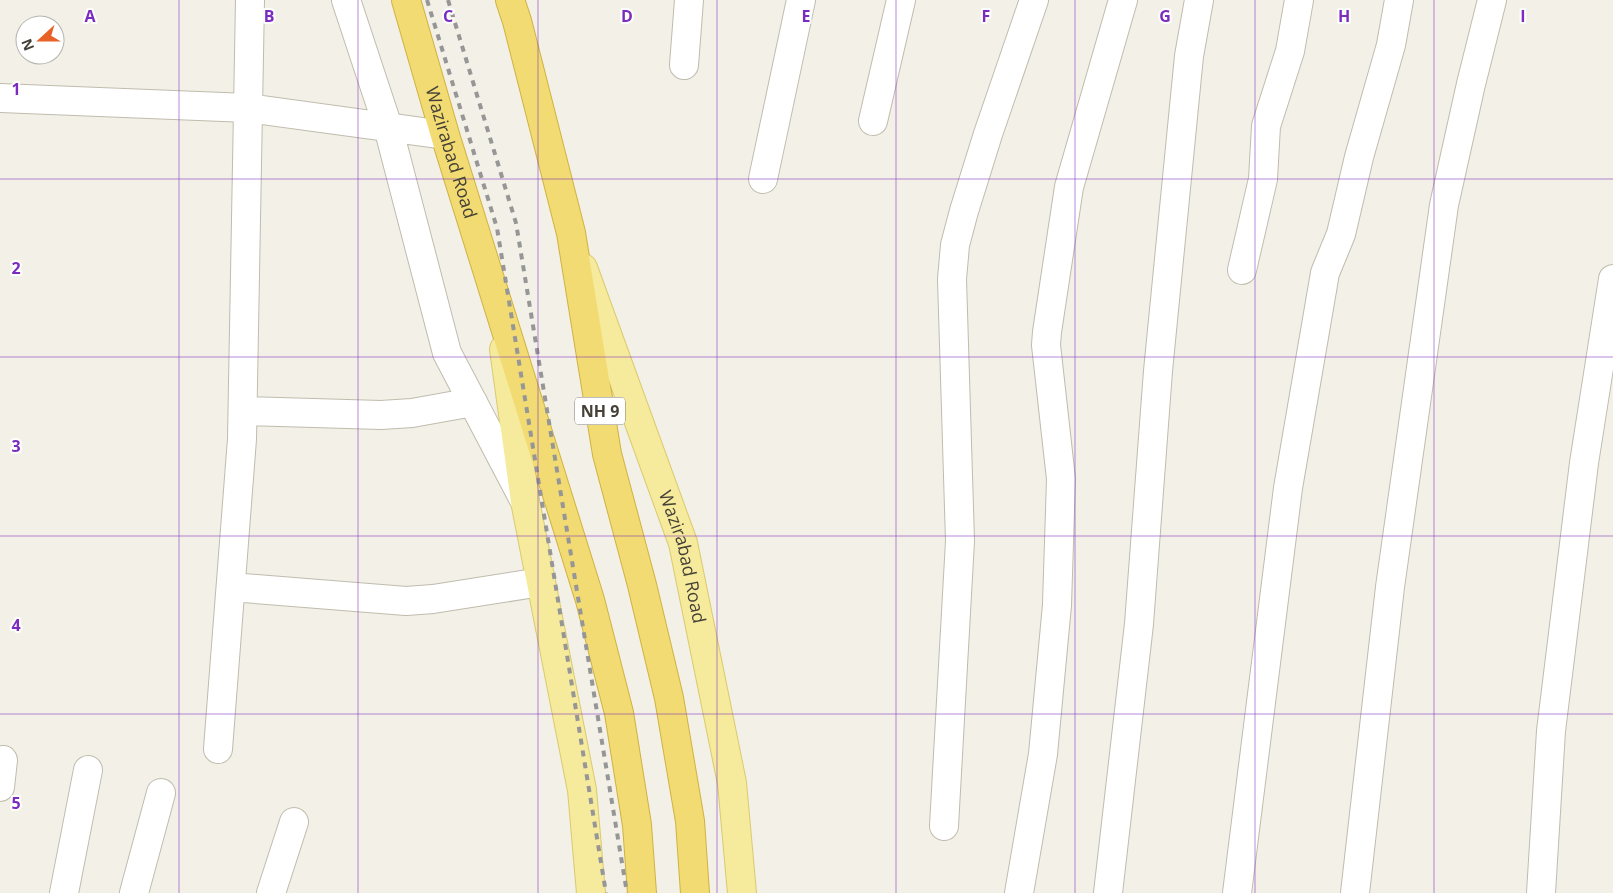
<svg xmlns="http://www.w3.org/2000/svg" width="1613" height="893" viewBox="0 0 1613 893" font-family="'Open Sans',sans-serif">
<rect width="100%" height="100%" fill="#f2f0e7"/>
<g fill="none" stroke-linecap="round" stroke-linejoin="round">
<g stroke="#c0bcad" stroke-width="30">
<path id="minor" d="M346,0L388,127L447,353L523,498
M684,65L689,0
M0,98L248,108L445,135
M873,121L901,0
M763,179L801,0
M1242,270L1263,179L1266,126L1290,51L1299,0
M243,411L381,415L412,413L473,402
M231,587L406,601L433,599L541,582
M218,749L242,439L250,0
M0,787L3,760
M944,826L960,541L952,279L955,245L964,211L988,134L1034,0
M64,893L88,770
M134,893L161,793
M271,893L294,822
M1019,893L1043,754L1057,605L1061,479L1046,345L1047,332L1069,187L1123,0
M1108,893L1139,624L1158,371L1189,56L1199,0
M1237,893L1288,488L1325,273L1341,234L1359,157L1391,45L1399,0
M1355,893L1390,587L1444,205L1471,84L1492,0
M1541,893L1551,731L1584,463L1613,279"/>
</g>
<g stroke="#daca6e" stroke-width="30">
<g id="major">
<path id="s1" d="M583,268L683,543L732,783L742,893"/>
<path d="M504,349L525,501L582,790L591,893"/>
</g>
</g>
<g stroke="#d0b243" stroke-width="30">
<g id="highway">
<path id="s2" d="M406,0L445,135L590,600L619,713L637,825L642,893"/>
<path d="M510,0L517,21L571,233L607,454L642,585L669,698L690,821L695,893"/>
</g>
</g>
<use href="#minor" stroke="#fff" stroke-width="28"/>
<use href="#major" stroke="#f6ea9c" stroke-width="28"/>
<use href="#highway" stroke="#f2db72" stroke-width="28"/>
<path stroke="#969696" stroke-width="4" stroke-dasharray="6 6" stroke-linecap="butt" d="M427,0L497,228L606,893
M448,0L516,223L627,893"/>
</g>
<path fill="none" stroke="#7b2cbf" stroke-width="1" stroke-opacity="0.55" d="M179,0V893M358,0V893M538,0V893M717,0V893M896,0V893M1075,0V893M1255,0V893M1434,0V893M0,179H1613M0,357H1613M0,536H1613M0,714H1613"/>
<g text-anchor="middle" stroke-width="4" stroke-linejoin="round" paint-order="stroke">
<rect fill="#fff" stroke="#7d7a73" stroke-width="1" x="575" y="397.5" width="50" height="27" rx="4"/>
<g font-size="16" font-weight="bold" fill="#454137">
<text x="600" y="417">NH 9</text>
</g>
<g font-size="18" fill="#454137" stroke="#fff">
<text dy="6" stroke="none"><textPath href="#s2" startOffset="159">Wazirabad Road</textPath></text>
<text dy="6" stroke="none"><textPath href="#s1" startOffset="306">Wazirabad Road</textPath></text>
</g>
</g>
<g font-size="16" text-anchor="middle" font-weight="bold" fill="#7b2cbf" stroke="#fff" stroke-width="4" stroke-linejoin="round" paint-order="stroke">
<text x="90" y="22">A</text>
<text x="269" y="22">B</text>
<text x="448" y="22">C</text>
<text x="627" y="22">D</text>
<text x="806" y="22">E</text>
<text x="986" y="22">F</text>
<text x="1165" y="22">G</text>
<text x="1344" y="22">H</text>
<text x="1523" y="22">I</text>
<text x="16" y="95">1</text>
<text x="16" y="274">2</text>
<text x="16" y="452">3</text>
<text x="16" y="631">4</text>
<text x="16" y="809">5</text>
</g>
<g transform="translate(40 40) rotate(249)"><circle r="24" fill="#ffffff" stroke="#b5b3af"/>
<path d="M0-4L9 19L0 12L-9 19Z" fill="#e86228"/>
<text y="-8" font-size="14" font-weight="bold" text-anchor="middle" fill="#454137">N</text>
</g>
</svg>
